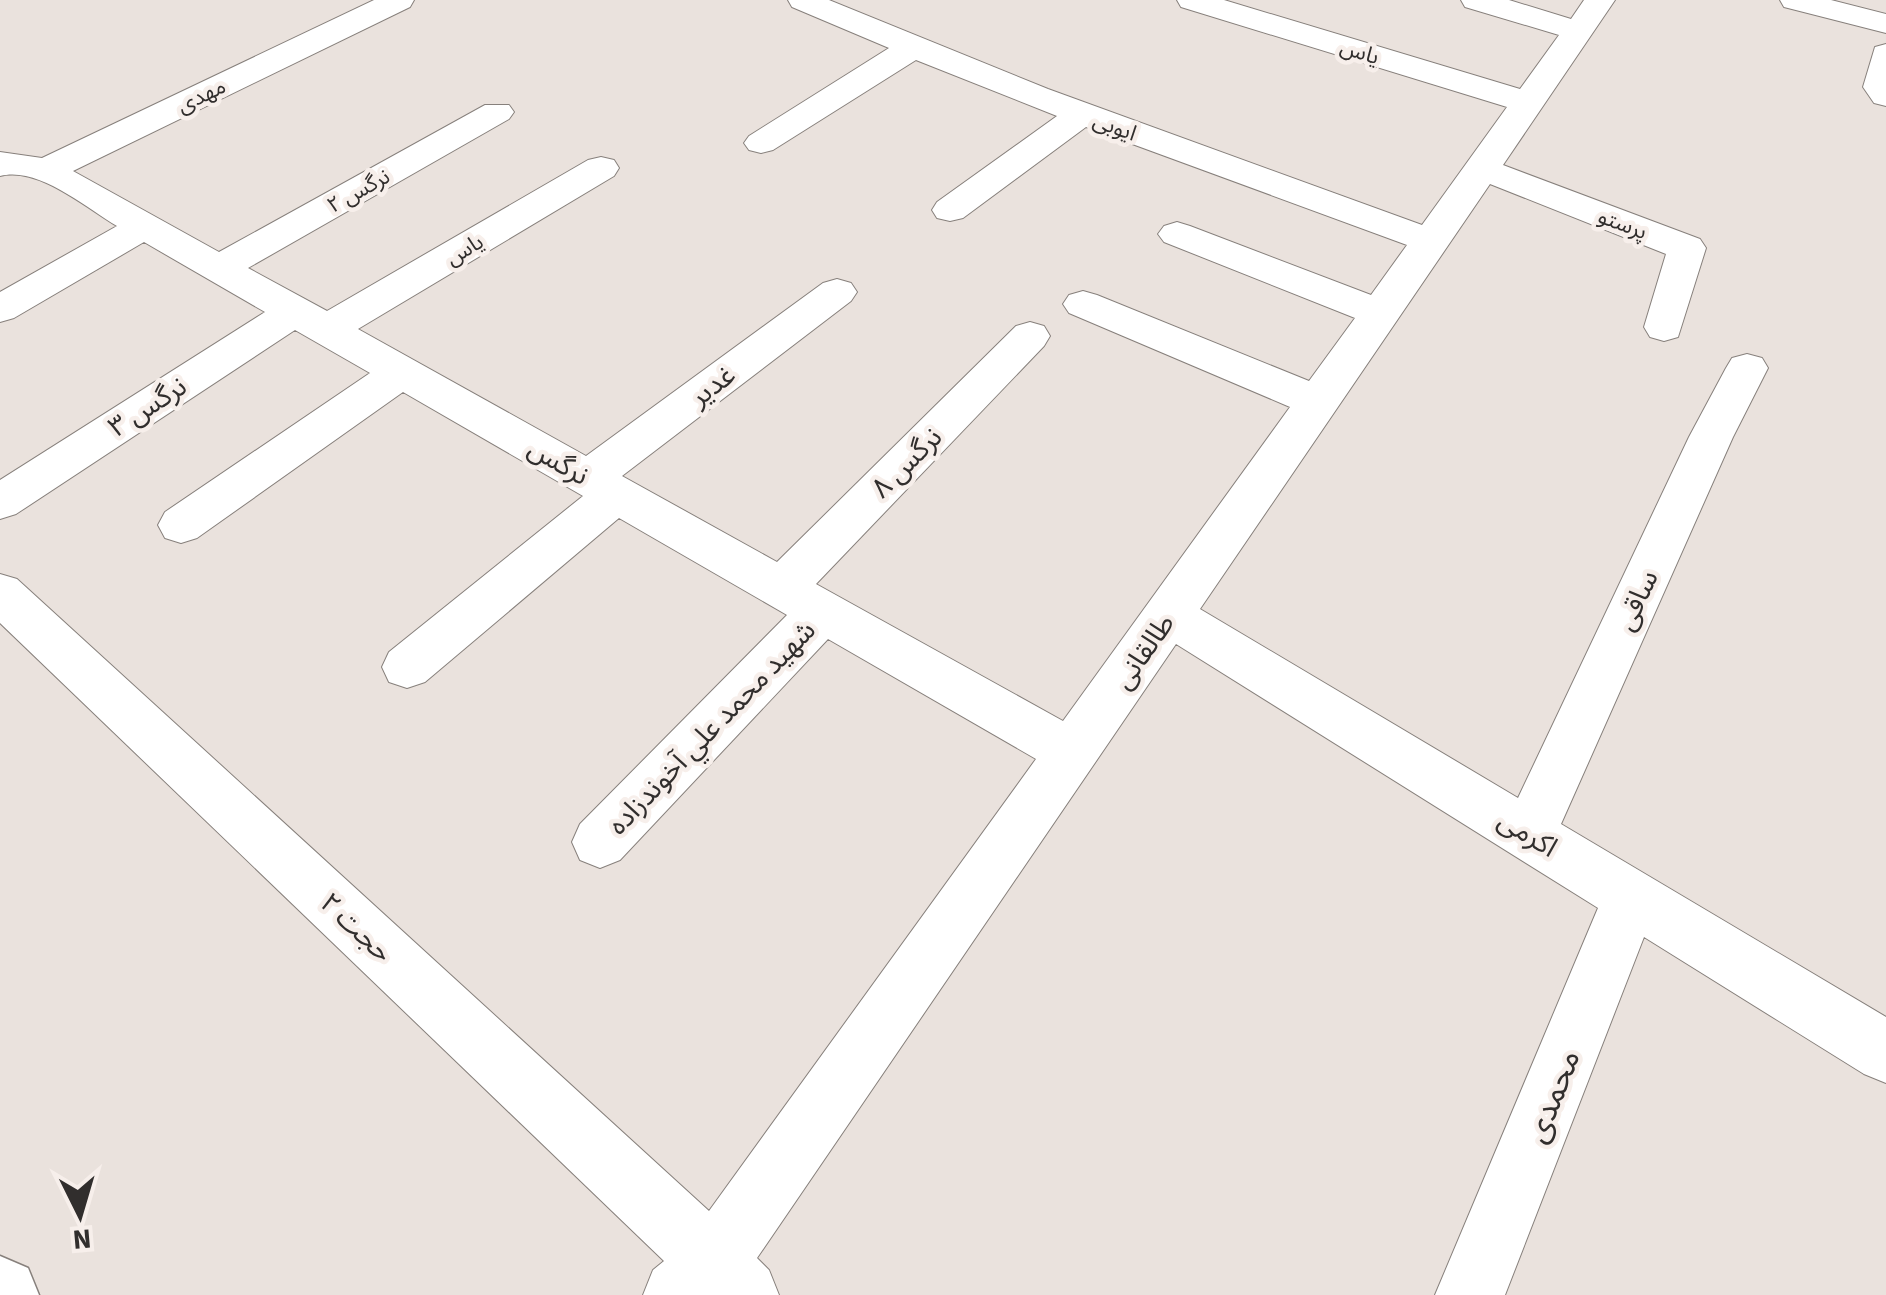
<svg xmlns="http://www.w3.org/2000/svg" width="1886" height="1295" viewBox="0 0 1886 1295" font-family="'Source Sans 3','Noto Sans Arabic',sans-serif">
<rect width="100%" height="100%" fill="#eae2dd"/>
<g fill="none" stroke-linecap="round" stroke-linejoin="round">
<g stroke="#87807c" stroke-width="2">
<path id="street" d="M374,0H414L410,7L73,171L219,252L485,105H509L514,112L509,119L248,268L327,311L588,160L601,157L614,160L619,168L614,176L358,329L586,456L823,283L837,279L851,283L857,292L851,301L622,476L777,562L1016,326L1030,322L1044,326L1050,336L1044,346L816,584L1063,721L1290,407L1069,313L1063,304L1069,295L1083,291L1097,295L1309,381L1355,318L1164,242L1158,234L1164,226L1177,222L1190,226L1371,295L1407,245L1086,127L963,218L950,221L937,218L932,210L937,202L1057,116L916,60L773,150L761,153L749,150L744,143L749,136L889,48L792,7L788,0H829L1048,89L1422,225L1507,107L1181,7L1177,0H1224L1520,89L1559,35L1465,7L1461,0H1509L1571,19L1584,0H1615L1503,165L1700,239L1706,248L1678,337L1664,341L1650,337L1644,327L1666,254L1490,184L1200,609L1518,798L1689,437L1726,368L1732,358L1747,354L1762,358L1768,368L1733,437L1561,824L1886,1017V1083L1864,1074L1644,937L1505,1295H1435L1598,908L1176,644L757,1258L769,1270L779,1295H643L653,1270L664,1261L0,623V574L17,579L709,1211L1036,759L828,639L620,860L600,868L580,860L572,842L580,824L787,615L619,518L425,682L407,688L389,682L382,667L389,652L583,496L403,392L197,538L181,543L165,538L158,525L165,512L370,373L295,330L16,514L0,519V480L265,312L144,242L14,318L0,322V292L117,226C85,207 38,166 0,176V152L42,158Z
M1780,0H1831L1886,14V33L1784,7Z
M1886,44V106L1874,103L1863,87L1875,47Z"/>
</g>
<g stroke="#87807c" stroke-width="3">
<path id="secondary" d="M0,1256L28,1268L39,1295H0Z"/>
</g>
<use href="#street" fill="#fff" fill-rule="evenodd"/>
<use href="#secondary" fill="#fff" fill-rule="evenodd"/>
</g>
<g text-anchor="middle" stroke-width="9" stroke-linejoin="round" paint-order="stroke">
<g font-size="22" fill="#312e2d" stroke="#f7efeb">
<text transform="translate(1360 51) rotate(17)" y="8">یاس</text>
<text transform="translate(201 95) rotate(-26)" y="8">مهدی</text>
<text transform="translate(1115 126) rotate(20)" y="8">ایوبی</text>
<text transform="translate(358 190) rotate(-29)" y="8">نرگس ۲</text>
<text transform="translate(1623 223) rotate(21)" y="8">پرستو</text>
<text transform="translate(464 249) rotate(-31)" y="8">یاس</text>
</g>
<g font-size="28" fill="#312e2d" stroke="#f7efeb">
<text transform="translate(712 385) rotate(-37)" y="10">غدیر</text>
<text transform="translate(147 406) rotate(-33)" y="10">نرگس ۳</text>
<text transform="translate(559 461) rotate(30)" y="10">نرگس</text>
<text transform="translate(906 462) rotate(-45)" y="10">نرگس ۸</text>
<text transform="translate(1636 600) rotate(-65)" y="10">ساقی</text>
<text transform="translate(1143 651) rotate(-55)" y="10">طالقانی</text>
<text transform="translate(711 727) rotate(-46)" y="10">شهيد محمد علي آخوندزاده</text>
<text transform="translate(1528 833) rotate(31)" y="10">اکرمی</text>
<text transform="translate(357 927) rotate(43)" y="10">حجت ۲</text>
</g>
<g font-size="32" fill="#312e2d" stroke="#f7efeb">
<text transform="translate(1552 1096) rotate(-68)" y="11">محمدی</text>
</g>
</g>
<g transform="translate(80 1215) rotate(175)" stroke="#f7efeb" stroke-width="8" paint-order="stroke">
<path d="M0-8L18 38L0 25L-18 38Z" fill="#312e2d"/>
<text y="-15" font-size="28" font-weight="bold" text-anchor="middle" fill="#312e2d">N</text>
</g>
</svg>
